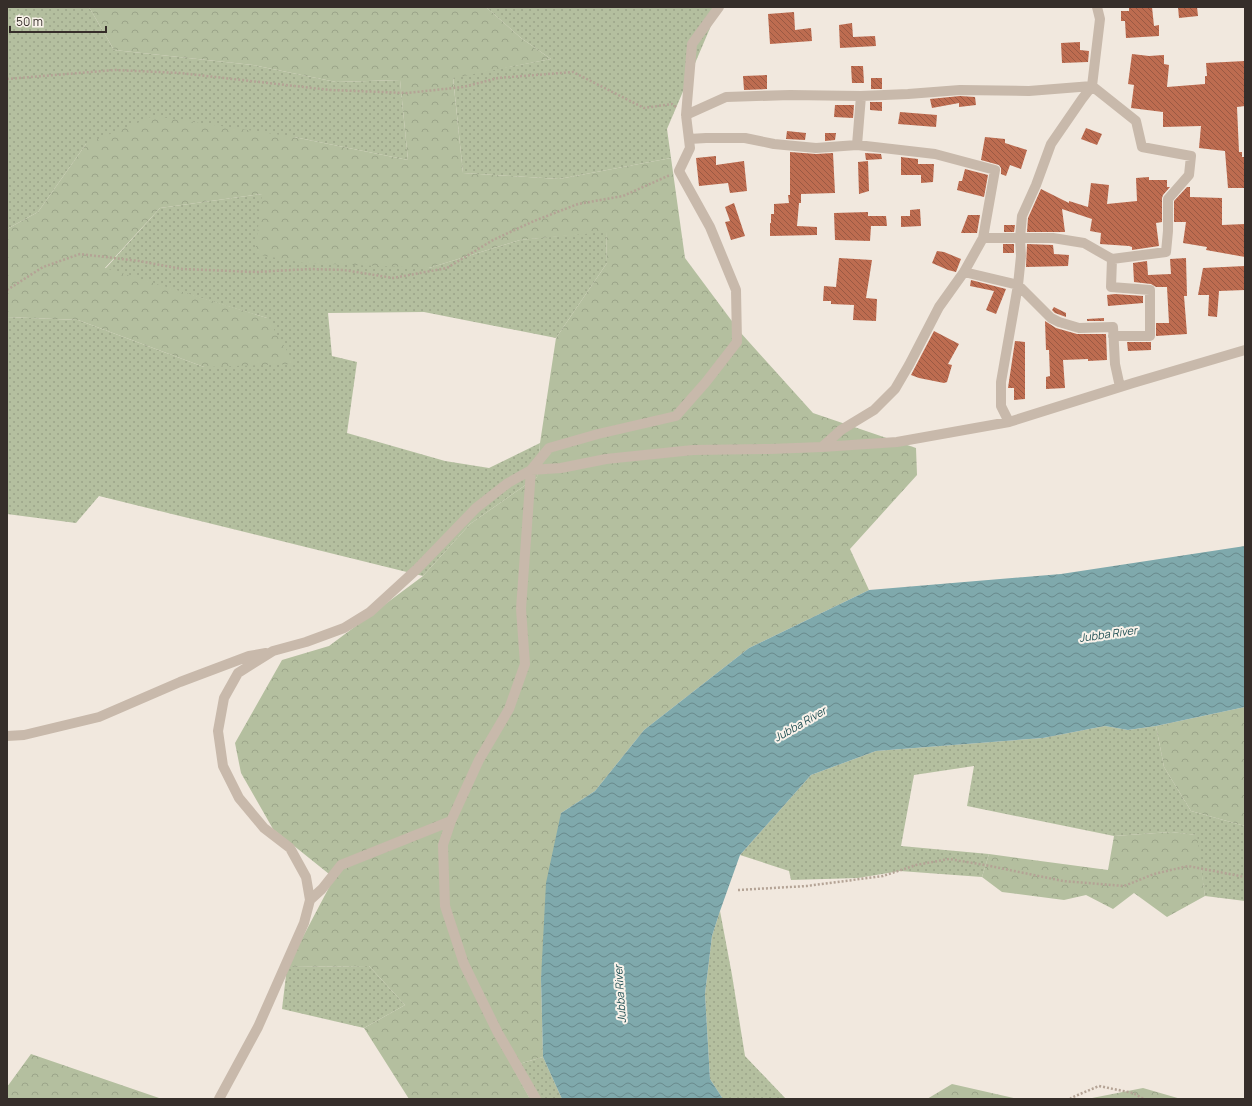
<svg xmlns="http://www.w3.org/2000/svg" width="1252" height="1106" viewBox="0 0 1252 1106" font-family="Manrope,sans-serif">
<defs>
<pattern id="grass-dots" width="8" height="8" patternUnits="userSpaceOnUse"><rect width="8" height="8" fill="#b4bf9f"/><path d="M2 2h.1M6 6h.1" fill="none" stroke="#9ba489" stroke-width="1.8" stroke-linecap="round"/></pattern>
<pattern id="forest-crowns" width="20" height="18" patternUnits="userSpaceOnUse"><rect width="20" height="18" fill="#b4bf9f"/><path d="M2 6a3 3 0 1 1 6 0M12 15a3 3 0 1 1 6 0" fill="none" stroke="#9ba489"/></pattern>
<pattern id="water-waves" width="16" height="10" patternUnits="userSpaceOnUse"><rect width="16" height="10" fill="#7fa9ac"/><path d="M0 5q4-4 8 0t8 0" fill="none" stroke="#698a8c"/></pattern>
<pattern id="building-back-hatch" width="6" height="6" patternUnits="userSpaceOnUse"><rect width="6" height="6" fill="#bd6c50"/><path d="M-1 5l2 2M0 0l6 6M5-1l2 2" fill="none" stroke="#9a5943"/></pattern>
</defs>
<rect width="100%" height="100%" fill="#f1e8de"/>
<path fill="url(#grass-dots)" d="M7,7H89L114,50L253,65L336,82L400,80L408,160L294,137L86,144L38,212L7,229Z
M486,7H719L667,129L671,158L559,179L463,173L453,77L551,59L521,38Z
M262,194L429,268L520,240L606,231L607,263L556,338L424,312L328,313L332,356L357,362L347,433L445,461L489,468L540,443L537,477L470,524L423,576L99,496L76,523L7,514V317L78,320L204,367L267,318L105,269L160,208Z
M1105,726L1128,730L1156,726L1164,767L1191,811L1245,826V901L1205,896L1196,835L1171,832L1114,836L967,806L974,766L914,775L901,846L989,854L982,877L900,871L858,878L791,880L789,871L740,855L811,775L876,751L1043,738Z
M720,911L732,975L745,1056L786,1099H723L710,1079L705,994L712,936Z
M369,966L405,1005L364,1028L282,1009L287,967Z
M543,1057L562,1099H530L512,1066Z"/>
<path fill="url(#forest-crowns)" d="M89,7H486L521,38L551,59L453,78L463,173L559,179L671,158L685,258L740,332L813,413L916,448L917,475L850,549L869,590L749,648L644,730L595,791L561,813L541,979L543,1057L512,1066L530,1099H409L364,1028L405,1005L369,966L287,967L334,878L273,829L241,773L235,743L282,660L329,646L423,576L470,524L537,477L540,443L556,338L607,263L606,232L520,240L429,268L304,263L255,254L262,194L160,208L105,268L267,318L295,364L204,367L78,320L7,317V229L38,212L86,144L153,116L294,137L408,160L400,80L336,82L253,65L114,50Z
M1245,707V826L1191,811L1164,767L1156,726Z
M1171,832L1197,835L1205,896L1167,917L1134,893L1113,909L1086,895L1064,900L1002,892L982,877L989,854L1108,870L1114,836Z
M31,1054L162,1099H7V1087Z
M952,1084L1018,1099H927Z
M1143,1088L1181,1099H1087Z"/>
<path fill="url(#water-waves)" d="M1245,546V707L1156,726L1128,730L1105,726L1043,738L876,751L811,775L740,855L720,911L712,936L705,994L710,1079L723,1099H562L543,1057L541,979L546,883L561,813L595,791L644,730L749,648L869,590L1061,574Z"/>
<path fill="url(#building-back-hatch)" d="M1140,7H1152L1154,26L1159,25V36L1126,38L1125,21H1121V11H1129V8H1140Z
M1178,7H1197L1198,16L1179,18Z
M794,12L795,30L811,28L812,41L770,44L768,14Z
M852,23L853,37L875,36L876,46L840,48L839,25Z
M1080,42V50L1089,51L1088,62L1062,63L1061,43Z
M1132,54L1149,56L1164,55V64L1169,65L1167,87L1205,84V76H1207L1206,63L1245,61V106L1237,107L1239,152H1242V157H1245V188H1228L1225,151L1199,148L1201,126L1163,127V112L1131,108L1134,85L1128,84Z
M851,66H863L864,83H852Z
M767,75V89L744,90L743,76Z
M871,78H882V89H871Z
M960,96L975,97L976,105L959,107V103L932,108L930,99Z
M870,102H882V111L870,110Z
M835,105H854L853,118L834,117Z
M900,112L937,115L936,127L898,124Z
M1086,128L1102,134L1097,145L1081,139Z
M787,131L806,133L805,140L786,139Z
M825,133H836L835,140L825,141Z
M985,137L1005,139V143L1027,150L1021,169L1010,165L1006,176L1001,174V168L999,165L981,160Z
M790,152L816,154L833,153L835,193L801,194V203H799L797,226L817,227V235L770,236V223H771V214H774V204L789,203L788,195H790Z
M865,153L881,154L882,159L866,160Z
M716,156V165L744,161L747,191L730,193L728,183L699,186L696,158Z
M901,157L918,159V164H934L933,182L921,183V175H901Z
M868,161L869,191L859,194L858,162Z
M965,169L988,175L984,197L957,190L959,181H962Z
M1149,177V180H1167V187H1170L1163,195L1162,198V222L1156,223L1159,246L1132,250V247L1129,246L1100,244L1101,233L1090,231L1092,219L1062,209L1065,232H1027L1028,218L1041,189L1069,203V201L1088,207L1091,183L1109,185L1107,204L1137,201L1136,178Z
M1187,187H1190V197L1222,198V225L1245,224V257L1206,250L1207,247L1183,243L1186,222H1174V201Z
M734,203L745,236L731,240L725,222L730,221L725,207Z
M920,209L921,226L901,227V216H910V210Z
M868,212V216H886L887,226H871L870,241L835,240L834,213Z
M968,215H980L977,233H961Z
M1004,225H1015L1014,232H1004Z
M1003,244H1014V253H1003Z
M1027,244L1053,245L1054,254L1069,255L1068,266L1026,267Z
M937,251L944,252L961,259L956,272L948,270L932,263Z
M839,258L872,260L866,298L877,299L876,321L853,320L854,305L831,304V301H823L824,286L836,287Z
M1186,258L1187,296H1184L1187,334L1156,336V323H1169L1167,287H1156L1151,284L1134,282L1133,263L1147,261L1148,275L1171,274L1170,259Z
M1245,266V290L1219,291L1217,317L1208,316L1209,295H1198L1203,268Z
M971,280L1006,289L996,314L986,310L994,291L970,286Z
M1115,294L1143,296V303L1108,306L1107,295Z
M1054,307L1066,313V317L1055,313L1052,310Z
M1104,318V321H1087V319Z
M1045,321L1056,328L1077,334H1106L1107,360L1088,361V359L1063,360L1065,388L1046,389V377L1050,376L1049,350H1046Z
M934,331L959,344L948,364L952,365L947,382L944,383L919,378L911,375Z
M1015,341L1025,342V399L1014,400V388H1008Z
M1127,342H1151V350L1128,351Z"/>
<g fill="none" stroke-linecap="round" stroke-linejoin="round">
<path stroke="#b4a395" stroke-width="2.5" stroke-dasharray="2 2" stroke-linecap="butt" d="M7,79L115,70L180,73L330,90L407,93L463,87L498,78L573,72L644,108L672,104L676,107
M7,290L43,267L80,254L139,261L182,269L256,272L310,269L344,270L393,278L447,268L493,240L534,221L578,204L623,196L670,175
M738,890L807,886L883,876L916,865L949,859L985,865L1063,881L1124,886L1154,874L1188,866L1245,877
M1070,1099L1073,1097L1099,1086L1133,1093L1144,1099"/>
<path stroke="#c8b9ab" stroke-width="10" d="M686,115L726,97L790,95L861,96
M689,139L706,138H745L774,144L816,148L857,145
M983,238H1053L1084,243L1112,259L1111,287L1150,290V336H1113
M964,272L1018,285L1051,318L1059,322L1079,328L1113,327L1115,364L1120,387
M1009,422L1001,406V382L1018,285L1021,256L1020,238L1022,216L1036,185L1051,144L1082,99L1092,86L1100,19L1097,7
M822,447L897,442L1009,422L1133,383L1245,350
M7,736L24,735L99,717L180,682L249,656L266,653
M310,900L322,889L341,865L451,821
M219,1099L258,1027L304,923L310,900L306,877L290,848L264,828L239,798L223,766L218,731L224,698L238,673L273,651L306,642L344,628L370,612L417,569L476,508L508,483L531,470L561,468L606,459L693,450L770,449L822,447L841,430L874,410L895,389L909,365L939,307L964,272L983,238L995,170L935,154L857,145L861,96L908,94L960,90L1029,91L1092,86L1136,121L1142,147L1191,156L1189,175L1168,199V231L1166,252L1112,259
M536,1099L498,1033L464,964L445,906L443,845L451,821L479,760L509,709L525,664L521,609L531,470L549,448L598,434L676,416L706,382L737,342L736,290L710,227L679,171L690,148L686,115L692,44L719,7"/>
</g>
<g text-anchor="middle" stroke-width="4" stroke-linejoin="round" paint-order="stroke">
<g font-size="11" font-style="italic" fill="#225155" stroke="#f9f2ea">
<text transform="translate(1108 634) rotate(-8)" y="4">Jubba River</text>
<text transform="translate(800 724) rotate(-30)" y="4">Jubba River</text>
<text transform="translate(620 994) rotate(-94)" y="4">Jubba River</text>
</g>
</g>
<rect width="1252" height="1106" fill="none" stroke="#362e2a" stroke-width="16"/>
<path d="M10 26v6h96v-6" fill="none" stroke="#362e2a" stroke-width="2"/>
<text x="16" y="26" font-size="12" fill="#362e2a" stroke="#f9f2ea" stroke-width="3" paint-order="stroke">50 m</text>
</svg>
